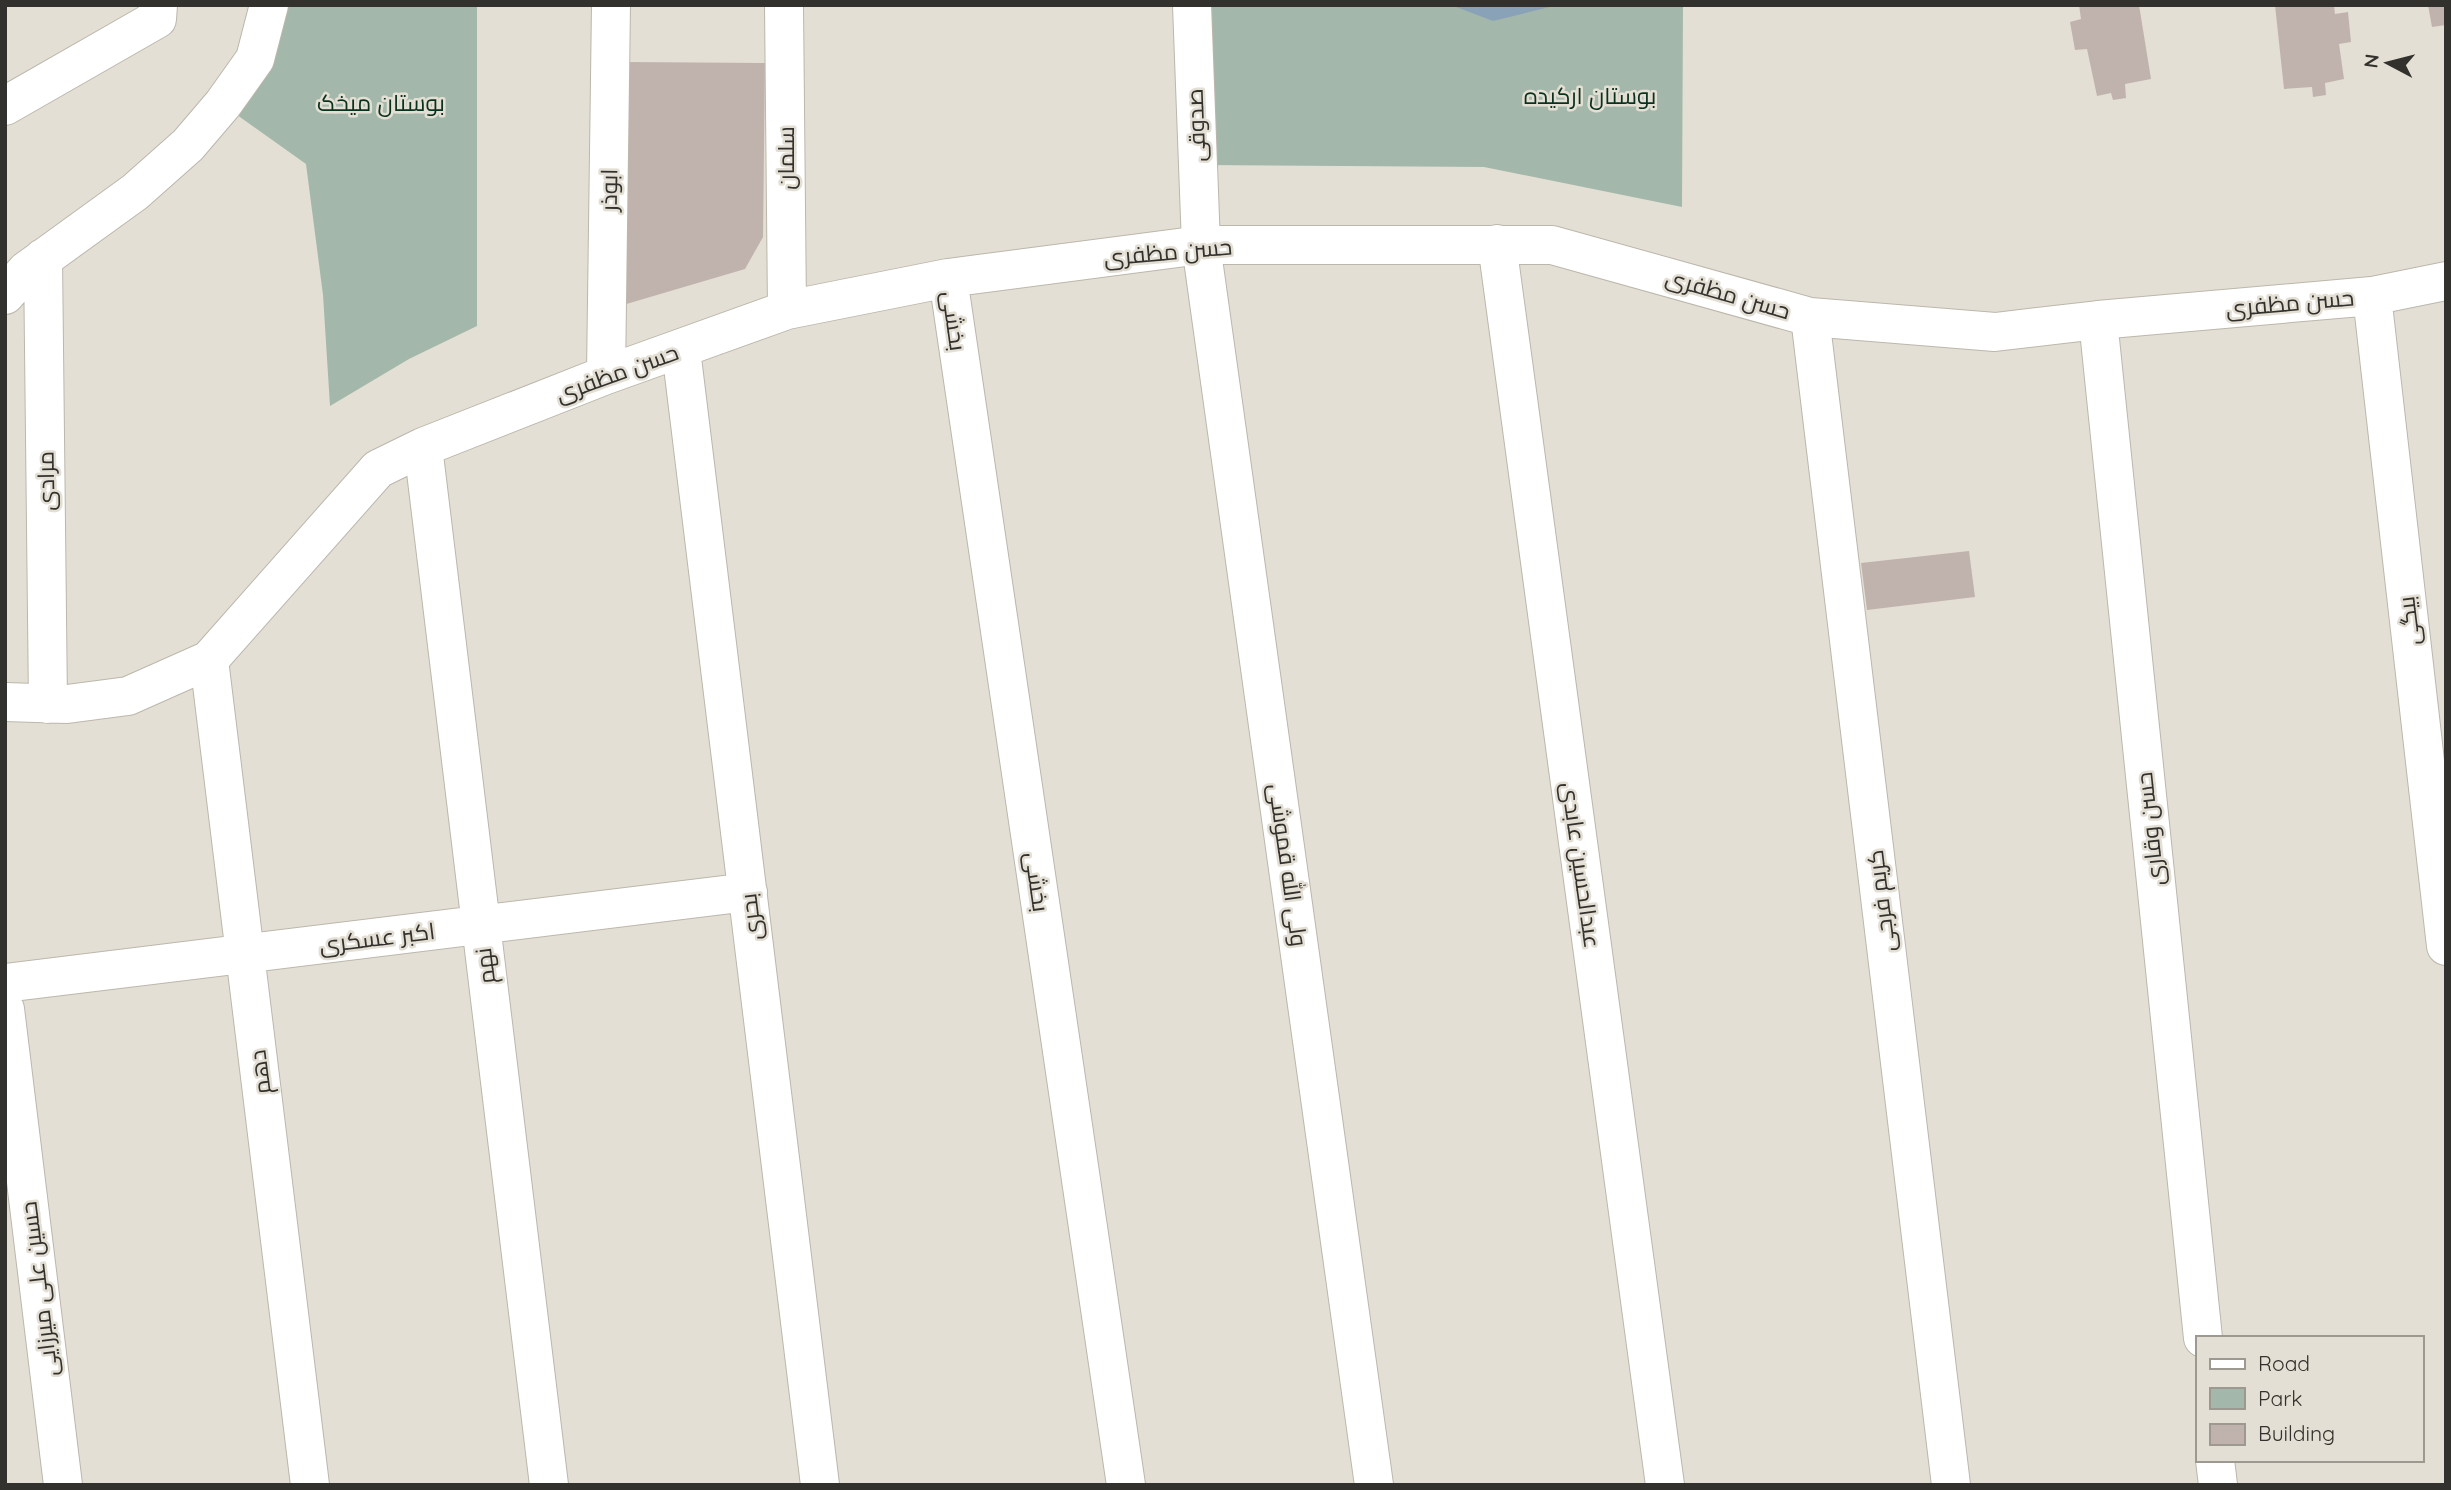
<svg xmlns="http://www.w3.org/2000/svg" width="2451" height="1490" viewBox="0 0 2451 1490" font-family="Quicksand,Cairo,sans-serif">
<rect width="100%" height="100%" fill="#e4dfd4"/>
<path fill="#a3b8ab" d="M281,5H477V326L409,359L330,406L323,295L306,164L233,112Z
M1200,5H1683L1682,207L1484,167L1204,165Z"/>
<path fill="#89a2b8" d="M1451,5H1558L1493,21Z"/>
<path fill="#c0b3ae" d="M2079,5H2139L2151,79L2125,84L2126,98L2113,100L2111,93L2097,96L2087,49L2075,50L2070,22L2081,19Z
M2275,5H2334L2335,14L2348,12L2351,42L2339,44L2344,79L2325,83L2326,95L2313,97L2312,87L2284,89Z
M2428,5H2446V25L2432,27Z
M626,62L765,63L763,237L745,269L623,305Z
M1969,551L1975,597L1867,610L1861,563Z"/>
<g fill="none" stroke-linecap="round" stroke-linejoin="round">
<g stroke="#bcb7ac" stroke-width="40">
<path id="minor" d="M784,5L787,310
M1192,5L1201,245L1374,1485
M5,106L157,19L158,5
M1497,244L1665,1485
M43,258L48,704
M948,278L1126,1485
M5,295L26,271L135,192L188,145L223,104L255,59L269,5
M2372,296L2446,946
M1810,317L1951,1485
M2098,320L2203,1338
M681,350L820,1485
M606,375L611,5
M423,447L549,1485
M209,660L310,1485
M5,702L67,704L128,696L209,660L378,469L423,447L606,375L787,310L948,278L1201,245H1552L1810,317L1995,332L2098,320L2372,296L2446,281
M5,983L748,892
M5,1009L63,1485
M2215,1460L2218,1485"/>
</g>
<use href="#minor" stroke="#fff" stroke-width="38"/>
</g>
<g text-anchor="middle" stroke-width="5" stroke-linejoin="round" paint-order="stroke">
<g font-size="23" fill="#09321e" stroke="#e4dfd4">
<text x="1590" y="104">بوستان ارکیده</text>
<text x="381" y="111">بوستان میخک</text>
</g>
<g font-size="23" fill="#33312d" stroke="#e4dfd4">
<text transform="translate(1196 125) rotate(-92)" y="8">صدوقی</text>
<text transform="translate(786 158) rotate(-90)" y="8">سلمان</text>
<text transform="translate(609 190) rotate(-89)" y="8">ابوذر</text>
<text transform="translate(1168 252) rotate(-5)" y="8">حسن مظفری</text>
<text transform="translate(1728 294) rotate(16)" y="8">حسن مظفری</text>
<text transform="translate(2290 303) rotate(-5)" y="8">حسن مظفری</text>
<text transform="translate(954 321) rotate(82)" y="8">بخشی</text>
<text transform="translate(617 373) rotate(-20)" y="8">حسن مظفری</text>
<text transform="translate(46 481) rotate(-91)" y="8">مرادی</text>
<text transform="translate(2409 621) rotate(-97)" y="8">بیگی</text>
<text transform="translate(2150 829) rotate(-96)" y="8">حسن وقاری</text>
<text transform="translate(1288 865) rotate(82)" y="8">ولی الله قموشی</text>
<text transform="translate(1581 865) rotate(82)" y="8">عبدالحسین عابدی</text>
<text transform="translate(1037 882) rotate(82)" y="8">بخشی</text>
<text transform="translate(1881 901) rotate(-97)" y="8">کریم فرجی</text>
<text transform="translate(751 917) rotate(-97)" y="8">بحری</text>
<text transform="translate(377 938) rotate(-7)" y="8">اکبر عسکری</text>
<text transform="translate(485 966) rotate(-97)" y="8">نهم</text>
<text transform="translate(260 1072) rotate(-97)" y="8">دهم</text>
<text transform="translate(39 1289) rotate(-97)" y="8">حسین علی میرزایی</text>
</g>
</g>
<rect width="2451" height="1490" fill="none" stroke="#33312d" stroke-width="14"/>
<rect x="2196" y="1336" width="228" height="126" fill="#e4dfd4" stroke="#9d9991" stroke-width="2"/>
<rect x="2210" y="1359" width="35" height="10" fill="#ffffff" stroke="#9d9991" stroke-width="2"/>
<text x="2258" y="1371" font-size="21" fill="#33312d">Road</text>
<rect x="2210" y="1388" width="35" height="21" fill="#a3b8ab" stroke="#9d9991" stroke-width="2"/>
<text x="2258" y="1406" font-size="21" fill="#33312d">Park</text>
<rect x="2210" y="1424" width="35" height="21" fill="#c0b3ae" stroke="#9d9991" stroke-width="2"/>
<text x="2258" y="1441" font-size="21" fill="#33312d">Building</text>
<g transform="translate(2388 63) rotate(277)" stroke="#e4dfd4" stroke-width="5" paint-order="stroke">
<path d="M0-5L12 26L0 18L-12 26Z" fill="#33312d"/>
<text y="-10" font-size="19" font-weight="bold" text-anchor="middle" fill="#33312d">N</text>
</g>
</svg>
